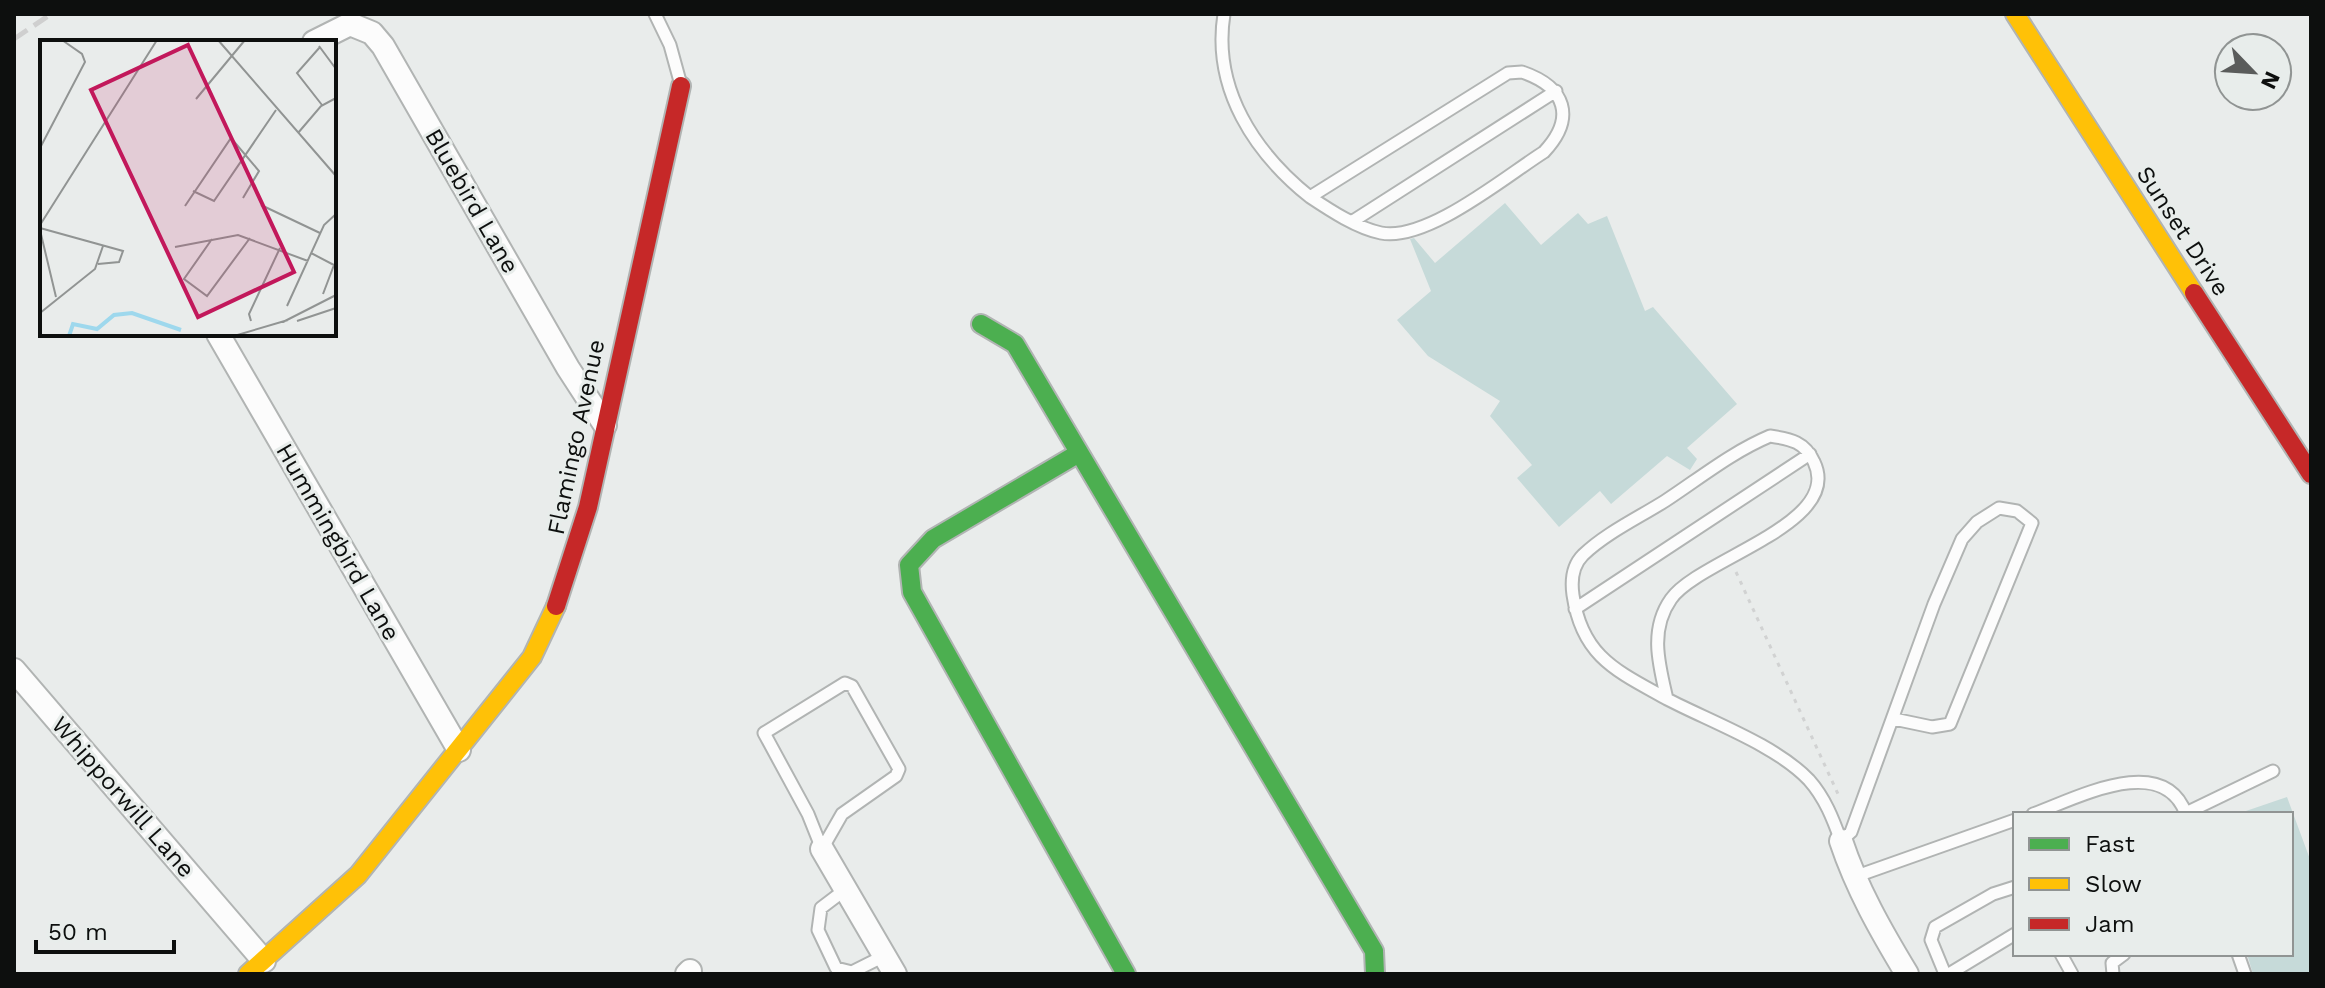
<svg xmlns="http://www.w3.org/2000/svg" width="2325" height="988" viewBox="0 0 2325 988" font-family="'Work Sans',sans-serif">
<rect width="100%" height="100%" fill="#e9eceb"/>
<path fill="#c6dad9" d="M1505,203L1541,245L1578,213L1588,224L1607,216L1645,311L1653,307L1737,404L1687,448L1697,459L1690,470L1667,456L1611,504L1600,491L1559,527L1517,478L1532,465L1490,416L1500,401L1428,356L1397,320L1431,291L1410,239L1414,238L1435,263Z
M2287,797L2311,862V974H2253L2247,954H2291V814L2243,812Z"/>
<g fill="none" stroke-linecap="round" stroke-linejoin="round">
<g stroke="#b1b4b3" stroke-width="15">
<path id="lane" d="M655,14L670,45L681,85
M1224,14C1212,89 1255,153 1310,197
M1522,72C1566,87 1576,118 1544,152C1506,176 1427,242 1381,233C1357,228 1331,211 1310,197L1508,73Z
M1353,221L1556,91
M1770,436C1791,439 1805,442 1814,462C1844,524 1699,559 1671,599C1649,630 1659,665 1667,699C1617,671 1582,657 1573,595C1571,581 1572,566 1583,555C1606,533 1638,518 1665,501C1700,478 1732,452 1770,436Z
M1575,609L1810,454
M845,683L852,686L899,769L896,776L842,814L822,849L808,814L764,733Z
M1667,699C1709,721 1776,745 1809,780C1825,798 1833,819 1841,841L1851,832L1934,604L1962,539L1977,522L1999,508L2017,511L2032,523L1950,724L1932,727L1894,719
M2186,813L2273,771
M2033,814C2075,799 2163,751 2186,814
M1854,877L2015,820
M846,889L821,908L818,930L836,968L852,972L884,956
M2061,954L2072,974
M2238,954L2245,974
M1945,974L1931,940L1935,927L1993,894L2015,887
M1949,974L2015,934
M2113,974L2112,963L2124,954"/>
</g>
<g stroke="#b1b4b3" stroke-width="26">
<path id="street" d="M314,42L350,24L372,33L383,46L568,368L605,425
M218,334L459,750
M14,670L264,961
M1841,841C1857,889 1881,931 1907,974
M822,849L895,974
M687,974L690,971"/>
</g>
<g stroke="#b1b4b3" stroke-width="22">
<path id="fast" d="M981,324L1015,344L1374,951L1375,974
M1079,453L933,539L909,565L912,592L1126,974"/>
</g>
<g stroke="#b1b4b3" stroke-width="22">
<path id="slow" d="M2015,14L2194,293
M248,974L358,875L532,657L556,606"/>
</g>
<g stroke="#b1b4b3" stroke-width="22">
<path id="jam" d="M2194,293L2311,474
M556,606L588,507L681,86"/>
</g>
<path stroke="#d1d2d2" stroke-width="3" stroke-dasharray="4 6" stroke-linecap="butt" d="M1736,572L1838,794"/>
<use href="#lane" stroke="#fcfcfc" stroke-width="11"/>
<use href="#street" stroke="#fcfcfc" stroke-width="22"/>
<use href="#fast" stroke="#4caf50" stroke-width="18"/>
<use href="#slow" stroke="#ffc107" stroke-width="18"/>
<use href="#jam" stroke="#c62828" stroke-width="18"/>
<path stroke="#cfcfcf" stroke-width="5" stroke-dasharray="16 8" stroke-linecap="butt" d="M14,39L51,14"/>
</g>
<g text-anchor="middle" stroke-width="6" stroke-linejoin="round" paint-order="stroke">
<g font-size="24" fill="#0d0f0e" stroke="#e8edeb">
<text transform="translate(472 201) rotate(60)" y="8">Bluebird Lane</text>
<text transform="translate(2183 231) rotate(57)" y="8">Sunset Drive</text>
<text transform="translate(576 437) rotate(-78)" y="8">Flamingo Avenue</text>
<text transform="translate(338 542) rotate(60)" y="8">Hummingbird Lane</text>
<text transform="translate(123 797) rotate(49)" y="8">Whipporwill Lane</text>
</g>
</g>
<g transform="translate(40 40)">
<rect width="296" height="296" fill="#e9eceb"/>
<path fill="none" stroke="#9ed8ed" stroke-width="4" d="M29,296L33,284L57,289L74,275L92,273L141,290"/>
<path fill="none" stroke="#919493" stroke-width="2" d="M178,0L296,136M279,6L296,29M280,7L257,33L282,65M156,59L205,0M258,93L281,66L296,58M0,108L45,22L42,14L22,0M153,151L174,161L236,70M221,165L280,193M145,166L191,98L219,131L203,158M0,185L117,0M0,188L83,211L79,222L58,224M0,190L16,257M172,199L144,239L167,256L210,198M135,207L198,195L268,221M271,213L294,225L283,254M247,266L284,185L296,174M0,273L55,229L63,206M211,281L209,274L240,208M257,281L296,268M243,282L296,255M194,296L248,280"/>
<path fill="#c2185b" fill-opacity="0.15" stroke="#c2185b" stroke-width="4" d="M148,5L254,232L158,277L51,50Z"/>
<rect width="296" height="296" fill="none" stroke="#0d0f0e" stroke-width="4"/>
</g>
<rect width="2325" height="988" fill="none" stroke="#0d0f0e" stroke-width="32"/>
<rect x="2013" y="812" width="280" height="144" fill="#e8edeb" stroke="#909493" stroke-width="2"/>
<rect x="2029" y="838" width="40" height="12" fill="#4caf50" stroke="#909493" stroke-width="2"/>
<text x="2085" y="852" font-size="24" fill="#0d0f0e">Fast</text>
<rect x="2029" y="878" width="40" height="12" fill="#ffc107" stroke="#909493" stroke-width="2"/>
<text x="2085" y="892" font-size="24" fill="#0d0f0e">Slow</text>
<rect x="2029" y="918" width="40" height="12" fill="#c62828" stroke="#909493" stroke-width="2"/>
<text x="2085" y="932" font-size="24" fill="#0d0f0e">Jam</text>
<g transform="translate(2253 72) rotate(115)"><circle r="38" fill="#e8edeb" stroke="#909493" stroke-width="2"/>
<path d="M0-6L14 30L0 20L-14 30Z" fill="#5a5c5b"/>
<text y="-12" font-size="22" font-weight="bold" text-anchor="middle" fill="#0d0f0e">N</text>
</g>
<path d="M36 940v12h138v-12" fill="none" stroke="#0d0f0e" stroke-width="4"/>
<text x="48" y="940" font-size="24" fill="#0d0f0e" stroke="#e8edeb" stroke-width="6" paint-order="stroke">50 m</text>
</svg>
